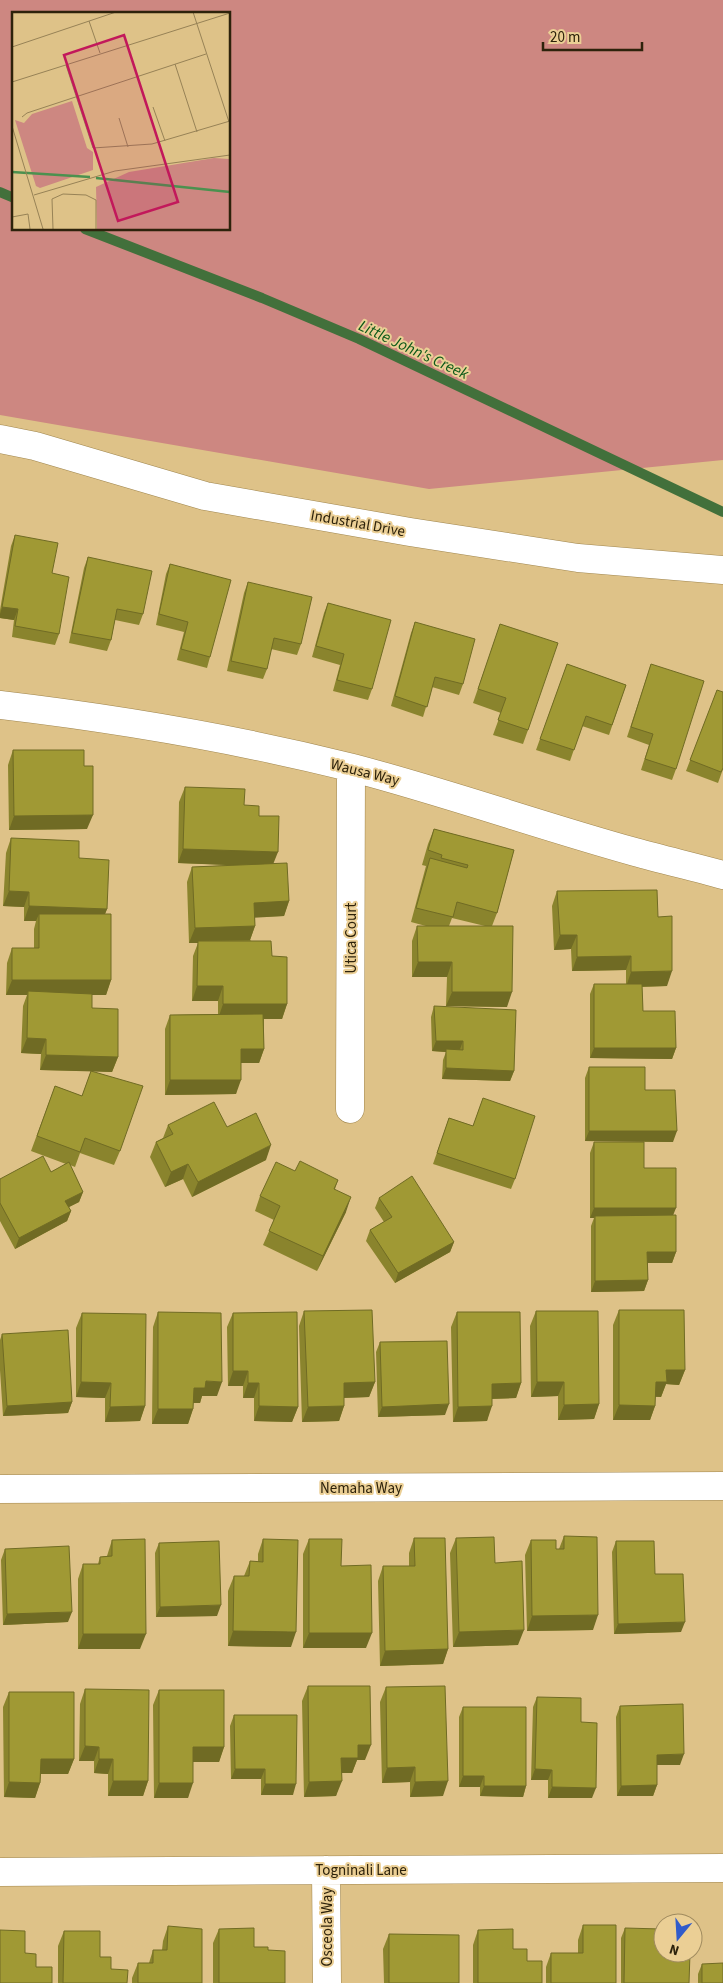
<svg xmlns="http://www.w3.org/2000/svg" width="723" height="1983" viewBox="0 0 723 1983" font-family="'Source Sans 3',sans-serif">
<rect width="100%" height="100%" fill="#dec288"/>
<path fill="#cd8781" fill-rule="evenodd" d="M0,0H723V460L429,489L0,415ZM14,14H229V229H14Z"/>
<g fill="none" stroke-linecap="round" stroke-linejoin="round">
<path stroke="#42703b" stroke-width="10" d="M0,192L14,198
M85,229L262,298L359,339L723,512"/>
<g stroke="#a0864e" stroke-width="29">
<path id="minor" d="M0,439L35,446L205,496L410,532L578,558L723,570
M0,705C119,719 237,739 353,768C448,793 541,826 635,852C664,860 694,867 723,875
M350,1109L351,768
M0,1489L723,1486
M326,1870L327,1983
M0,1872L723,1868"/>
</g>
<use href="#minor" stroke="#fff" stroke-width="28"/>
</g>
<path fill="#8a842d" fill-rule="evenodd" d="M15,535L52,573L59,634L55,645L12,637L14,620L0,618V610L11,546Z
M88,557L143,614L139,625L115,620L111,640L107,651L69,643L84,568Z
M170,564L210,657L207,668L177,660L184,632L156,625L166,574Z
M248,582L301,644L297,655L271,649L267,669L263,679L227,671L244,593Z
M328,603L372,689L368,700L333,691L340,665L312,657L324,613Z
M415,622L463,684L459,695L432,687L423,717L391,706L411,633Z
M495,639L528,730L523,744L493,735L501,713L473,703Z
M567,664L626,685L609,735L582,726L570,761L536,750Z
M651,664L676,769L672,780L641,770L649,745L627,737Z
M717,690L723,769L718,783L686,771Z
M13,750L84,766L87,829L9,830L8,765Z
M185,787L244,805L259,816L273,863L289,901L284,916L255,917V926L250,940L272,956L287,1004L282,1019H264V1049L259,1063H241L236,1094L165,1095V1029L170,1015L218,1014V1001H192L193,956L198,943H189L187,882L192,867L233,865L178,863L179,802Z
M434,829L514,850L497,913L492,926L507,1007L446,1006L447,977H412V941L417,926H426L411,922L426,866L422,865L428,844ZM452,918L485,926H449Z
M11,838L79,858L107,909L105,914L111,980L106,995H92V1008L118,1057L112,1072L92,1071L120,1151L114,1165L80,1153L75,1167L70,1165L83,1192L79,1202L69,1207L71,1211L67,1221L15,1249L0,1221V1179L51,1172L66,1164L31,1151L55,1086L82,1096L91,1071L40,1070L41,1054L21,1053L23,1006L27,995H6L7,963L12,948H34V929L36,921H24V907L3,906L6,853Z
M557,891L658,917L667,986L642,987L643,1011L676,1048L672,1059L590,1058V994L594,984H626V970L572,971L571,949L554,950L552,906Z
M434,1006L514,1071L510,1081L442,1079L443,1060L446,1052L432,1051L431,1017Z
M589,1067L645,1090L673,1142L585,1141V1078Z
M483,1098L515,1179L511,1189L433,1164L449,1118L473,1126Z
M168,1125L227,1127L266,1160L192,1197L183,1179L165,1187L150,1157L156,1142L163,1138Z
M594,1142L644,1168L673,1215L676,1252L672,1263H648V1280L644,1291L591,1292V1226L594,1218H590V1153Z
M295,1171L338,1180L335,1189L346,1212L317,1271L263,1245L274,1220L255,1211L260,1196Z
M379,1198L454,1242L450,1252L395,1283L366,1241L370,1230L384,1222L375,1208Z
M619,1310L685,1370L679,1385L666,1384L661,1397H655V1406L650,1420H613V1325Z
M304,1311L375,1382L369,1397L344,1398V1406L339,1421L302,1422L299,1326Z
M536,1311L599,1404L594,1419L558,1420V1396L531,1397L530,1326Z
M158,1312L217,1396H202L200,1403H193V1409L188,1424H152L153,1327Z
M457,1312L521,1383L516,1398L492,1399L487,1421L453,1422L451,1327Z
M82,1313L145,1406L140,1421L105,1422V1398L76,1397V1328Z
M233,1313L298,1407L292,1422L254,1421V1398H243V1386H228L227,1327Z
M2,1334L72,1402L68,1413L3,1416L0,1370V1340Z
M380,1342L445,1415L378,1417L376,1352Z
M564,1536L593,1630L527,1631L525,1555L531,1540L556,1549H559Z
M414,1538L448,1649L443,1664L380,1666L378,1581L383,1566H409V1553Z
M456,1538L518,1645L453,1647L450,1553Z
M263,1539L291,1647L228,1646V1591L234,1576H244L250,1561L258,1562V1554Z
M309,1539L366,1648H303V1554Z
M112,1540L140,1649H78V1579L83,1564H98L100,1557L107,1556Z
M616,1541L655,1574L681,1632L614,1634L612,1552Z
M159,1543L217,1616L156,1617L155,1553Z
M5,1549L68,1622L3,1625L1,1560Z
M308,1686L365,1760H357L352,1773H342L336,1796L304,1797L302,1701Z
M386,1687L443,1796L410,1797V1782L382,1783L380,1702Z
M85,1689L148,1781L143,1796H108V1774L94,1773V1761H79L80,1704Z
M159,1690L224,1747L219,1762H193L188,1798H154L153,1705Z
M9,1692L74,1759L68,1774H41L40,1783L35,1798L4,1797L3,1707Z
M537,1697L581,1722L592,1798H548V1780H531L533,1707Z
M620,1706L680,1765H657V1785L653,1796H617L616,1717Z
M463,1707L526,1786L523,1797L480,1796V1787H459V1717Z
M234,1715L293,1795H261V1779H231L230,1726Z
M583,1925L616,1983H546V1967L551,1953H578V1940Z
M168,1926L202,1983H132V1978L138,1963H149L153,1950H162L163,1941Z
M625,1928L689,1983H621V1938Z
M219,1929L254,1947L268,1950L285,1983H213V1943Z
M478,1930L513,1949L527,1961L542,1983H473V1945Z
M64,1931L100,1957L111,1969L127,1983H58V1946Z
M389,1934L459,1983H384L383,1949Z
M702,1964L723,1983H698V1974Z"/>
<path fill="#706b24" d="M2,607L18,609L14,620L0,618V614Z
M93,815L87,829L9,830L14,816Z
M183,849L278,852L272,867L178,863Z
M9,891L29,892L24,907L3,906Z
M289,901L284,916L249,918L254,903Z
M29,906L107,909L101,924L39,914L36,921H24Z
M255,926L250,940L198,941V943H189L195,928Z
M560,935H577L571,949L554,950Z
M631,956L626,970L572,971L577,957Z
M418,962H452L447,977H412Z
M672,971L667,986L626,987L631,972Z
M12,980H111L106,995H28V991L27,995H6Z
M197,986H223L218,1001H192Z
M452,992H512L507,1007L446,1006Z
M223,1004H287L282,1019H218Z
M27,1038L46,1039L41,1054L21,1053Z
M436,1041H463L459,1052L446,1049V1052L432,1051Z
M594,1048H676L672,1059L590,1058Z
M241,1049H264L259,1063H236Z
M46,1055L118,1057L112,1072L40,1070Z
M446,1068L514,1071L510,1081L442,1079Z
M170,1080H241L236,1094L165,1095Z
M589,1131H677L673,1142L585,1141Z
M271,1145L266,1160L192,1197L198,1182Z
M188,1164L183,1179L165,1187L171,1172Z
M83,1192L79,1202L61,1211L65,1201Z
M351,1197L346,1212L317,1271L323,1256Z
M594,1208H676L672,1218L595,1216L594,1218H590Z
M71,1211L67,1221L15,1249L19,1238Z
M454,1242L450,1252L395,1283L398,1273Z
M647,1252H676L672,1263H644Z
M648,1280L644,1291L591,1292L595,1281Z
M666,1370H685L679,1385L666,1384L661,1397L650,1396L656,1382Z
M233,1371H248L243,1386H228Z
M206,1381L222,1382L217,1396H202L200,1403H188L194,1388Z
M81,1382L111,1383L105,1398L76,1397Z
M375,1382L369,1397L338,1398L344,1383Z
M537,1382H564L558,1396L531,1397Z
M248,1383H259L254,1398H243Z
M521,1383L516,1398L486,1399L492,1384Z
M72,1402L68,1413L3,1416L7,1406Z
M449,1404L445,1415L378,1417L382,1407Z
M599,1404L594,1419L558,1420L564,1405Z
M619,1405L655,1406L650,1420H613Z
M145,1406L140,1421L105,1422L110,1407Z
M259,1406L298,1407L292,1422L254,1421Z
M344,1406L339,1421L302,1422L308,1407Z
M492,1406L487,1421L453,1422L458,1407Z
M158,1409H193L188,1424H152Z
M221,1605L217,1616L156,1617L160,1607Z
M72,1612L68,1622L3,1625L7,1614Z
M598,1615L593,1630L527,1631L532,1616Z
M685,1622L681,1632L614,1634L618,1624Z
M524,1630L518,1645L453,1647L459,1632Z
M233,1631L296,1632L291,1647L228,1646Z
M309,1633H372L366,1648H303Z
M83,1634H146L140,1649H78Z
M448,1649L443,1664L380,1666L385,1651Z
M358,1745H371L365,1760H357L352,1773H336L341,1758Z
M85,1746L99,1747L94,1761H79Z
M193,1747H224L219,1762H188Z
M684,1754L680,1765H653L657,1755Z
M41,1759H74L68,1774H35Z
M99,1759H113L108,1774L94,1773Z
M415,1767L410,1782L382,1783L387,1768Z
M235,1769H265L261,1779H231Z
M535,1769L552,1770L548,1780H531Z
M463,1776H484L480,1787H459Z
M113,1781H148L143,1796H108Z
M342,1781L336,1796L304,1797L309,1782Z
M448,1781L443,1796L410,1797L415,1782Z
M9,1782L40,1783L35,1798L4,1797Z
M159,1783H193L188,1798H154Z
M265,1784H296L293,1795H261Z
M657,1785L653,1796H617L621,1786Z
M484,1786H526L523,1797L480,1796Z
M552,1787L596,1788L592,1798H548Z"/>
<path fill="#a09934" stroke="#706b24" d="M15,535L58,543L52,573L69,577L59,634L15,626L18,609L2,607Z
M88,557L152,571L143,614L117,609L111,640L72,633Z
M170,564L231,580L210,657L181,649L188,622L159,614Z
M248,582L312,597L301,644L274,638L267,669L231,661Z
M328,603L391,620L372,689L337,680L344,654L316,646Z
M415,622L475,639L463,684L435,677L427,707L395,696Z
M500,624L558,643L528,730L498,720L506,698L478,689Z
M567,664L626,685L612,725L586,716L574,750L540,739Z
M651,664L704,681L676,769L645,759L653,734L631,727Z
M717,690L723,692V768L721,772L690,760Z
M13,750H84V766H93V815L14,816Z
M185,787L245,789L244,805L259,806V816H279L278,852L183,849Z
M434,829L514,850L497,913L457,902L453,917L416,908L430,858L467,868L468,865L441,858L442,855L428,850Z
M11,838L79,841V858L109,860L107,909L29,906V892L9,891Z
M287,863L289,901L254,903L255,926L195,928L192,867Z
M657,890L658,917L672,916V971L631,972V956L577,957V935H560L557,891Z
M39,914H111V980H12V948H39Z
M417,926H513L512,992H452V962H418Z
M198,941H271L272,956L287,957V1004H223V986H197Z
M594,984H642L643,1011H675L676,1048H594Z
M28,991L92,994V1008L118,1009V1057L46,1055V1039L27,1038Z
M434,1006L516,1010L514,1071L446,1068V1049L463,1050V1041H436Z
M263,1014L264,1049H241V1080H170V1015Z
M589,1067H645V1090H675L677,1131H589Z
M91,1071L143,1086L120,1151L85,1138L80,1152L37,1136L55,1086L82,1096Z
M483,1098L535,1116L515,1179L437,1153L449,1118L473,1126Z
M214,1102L227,1127L256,1113L271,1145L198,1182L188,1164L171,1172L156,1142L173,1134L168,1125Z
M594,1142H644V1168H676V1208H594Z
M43,1156L51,1172L69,1162L83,1192L65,1201L71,1211L19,1238L0,1203V1179Z
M300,1161L338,1180L334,1189L351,1197L323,1256L269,1231L280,1206L260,1196L276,1162L295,1171Z
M412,1176L454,1242L398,1273L370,1230L392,1217L379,1198Z
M676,1215V1252H647L648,1280L595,1281V1216Z
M372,1310L375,1382L344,1383V1406L308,1407L304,1311Z
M619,1310H684L685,1370H666L667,1382H656L655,1406L619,1405Z
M536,1311H598L599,1404L564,1405V1382H537Z
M158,1312L221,1313L222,1382L206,1381L205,1388H194L193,1409H158Z
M297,1312L298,1407L259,1406V1383H248V1371H233V1313Z
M457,1312H520L521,1383L492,1384V1406L458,1407Z
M82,1313L146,1314L145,1406L110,1407L111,1383L81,1382Z
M68,1330L72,1402L7,1406L2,1334Z
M447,1341L449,1404L382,1407L380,1342Z
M564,1536L597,1537L598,1615L532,1616L531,1540H556V1549H564Z
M494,1537L495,1563L522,1561L524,1630L459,1632L456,1538Z
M414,1538H445L448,1649L385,1651L383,1566H415Z
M145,1539L146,1634H83V1564H100V1557L112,1556V1540Z
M263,1539L298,1540L296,1632L233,1631L234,1576H249L250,1561L263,1562Z
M309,1539H342L341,1566L371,1565L372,1633H309Z
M219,1541L221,1605L160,1607L159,1543Z
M616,1541H654L655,1574H683L685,1622L618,1624Z
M69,1546L72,1612L7,1614L5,1549Z
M308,1686H370L371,1745H358V1758H341L342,1781L309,1782Z
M445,1686L448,1781L415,1782V1767L387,1768L386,1687Z
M85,1689L149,1690L148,1781H113V1759H99V1747L85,1746Z
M159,1690H224V1747H193V1783H159Z
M9,1692H74V1759H41L40,1783L9,1782Z
M537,1697L581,1698V1722L597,1723L596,1788L552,1787V1770L535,1769Z
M683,1704L684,1754L657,1755V1785L621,1786L620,1706Z
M463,1707H526V1786H484V1776H463Z
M234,1715H297L296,1784H265V1769H235Z
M583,1925H616V1983H551V1953H583Z
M168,1926L202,1929V1983H138V1963H153V1950H167Z
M254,1928V1947H268V1950L285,1951V1983H219V1929Z
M625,1928L661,1929V1946H663V1953H690L689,1983H624Z
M513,1929V1949H527V1961H542V1983H478V1930Z
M0,1930L25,1931V1953L36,1954V1967H52V1983H0Z
M64,1931H100V1957H111V1969L128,1970L127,1983H63Z
M389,1934L459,1935V1983H389Z
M723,1963V1983H702V1964Z"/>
<g text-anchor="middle" stroke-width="4" stroke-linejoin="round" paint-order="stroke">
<g font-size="15" fill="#2d220b" stroke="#ebcf95">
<text transform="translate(358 523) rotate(10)" y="5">Industrial Drive</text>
<text transform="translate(365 772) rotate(14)" y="5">Wausa Way</text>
<text transform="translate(351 938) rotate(-90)" y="5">Utica Court</text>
<text x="361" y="1493">Nemaha Way</text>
<text x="361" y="1875">Togninali Lane</text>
<text transform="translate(327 1927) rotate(-90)" y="5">Osceola Way</text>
</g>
<g font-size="16" font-style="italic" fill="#0c5918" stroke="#ebcf95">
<text transform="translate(414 349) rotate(25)" y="6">Little John's Creek</text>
</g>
</g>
<g transform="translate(12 12)">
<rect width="218" height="218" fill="#dec288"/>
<path d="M60,89L75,136L81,140V158L28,176L24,174L3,108L12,111L20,102ZM202,146L217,147V217H85L84,175L117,160Z" fill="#cd8781"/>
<path fill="none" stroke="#4b914f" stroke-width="2.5" d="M0,160L78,165M84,166L218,180"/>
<path fill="none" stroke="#978256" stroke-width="1" d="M181,0L217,110M77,9L88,41M0,35L104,0M163,52L185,120M54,53L81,136L140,132L218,109M0,70L218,1M141,95L153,129M10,105L15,101L194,42M107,106L116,135M0,114L31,217M22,183L103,159L218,143M0,205L16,202L18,217M41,217L40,187L51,182L74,183L84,188V217"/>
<path fill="#c2185b" fill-opacity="0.15" stroke="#c2185b" stroke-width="2.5" d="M112,23L166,190L106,209L52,43Z"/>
<rect width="218" height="218" fill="none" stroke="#2d220b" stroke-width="2.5"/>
</g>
<g transform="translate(678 1938) rotate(198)"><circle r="24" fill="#ebcf95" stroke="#9f8a5e"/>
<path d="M0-4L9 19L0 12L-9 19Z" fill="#305bca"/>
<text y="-8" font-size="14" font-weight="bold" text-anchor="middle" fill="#2d220b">N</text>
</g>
<path d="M543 42v8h99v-8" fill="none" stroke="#2d220b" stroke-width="2.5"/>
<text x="550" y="42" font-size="15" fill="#2d220b" stroke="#ebcf95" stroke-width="4" paint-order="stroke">20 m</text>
</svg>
